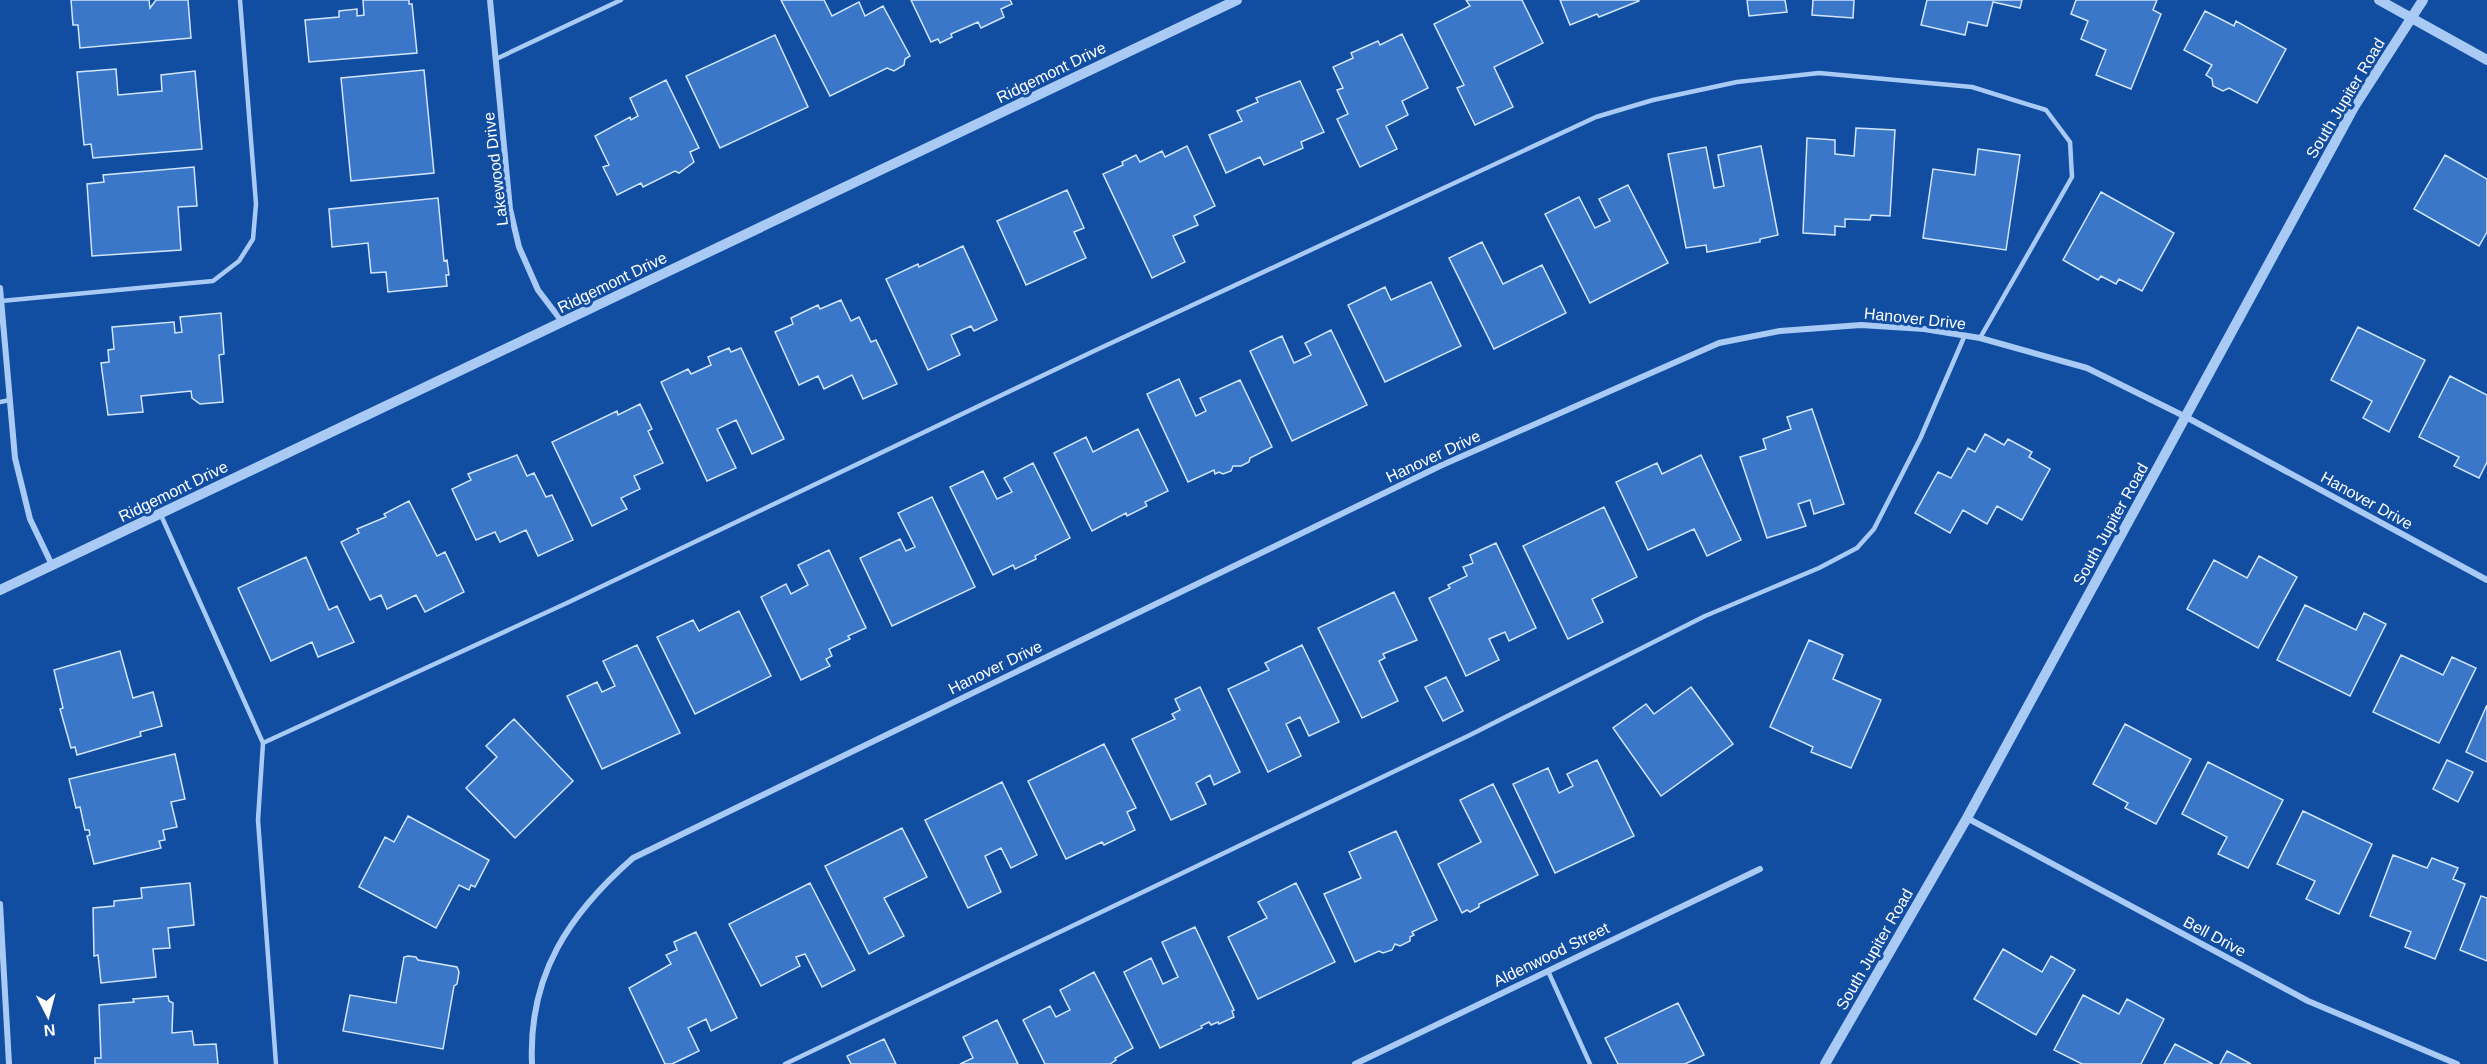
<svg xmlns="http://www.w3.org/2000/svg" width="2487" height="1064" viewBox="0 0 2487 1064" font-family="Helvetica,sans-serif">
<rect width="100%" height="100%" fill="#114da1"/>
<path fill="#3a77c8" stroke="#d2e5fe" stroke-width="1.5" d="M71,0H149L150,8L156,0H188L191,38L80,48L78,25H73Z
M363,0H409V4H412L417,53L309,62L305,20L339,17V11L357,9V16L364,15Z
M781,0H824L832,16L859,2L865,16L883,6L910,56L905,59L904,65L894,71L887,68L830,96Z
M911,0H1010L1012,4L1001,9L1004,17L981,28L978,22L951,34L952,37L940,43L938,39L931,42Z
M1466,0H1522L1543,43L1494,67L1513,107L1475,125L1457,88L1464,85L1434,24L1470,6Z
M1560,0H1638L1639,1L1599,17L1597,14L1570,25Z
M1747,0H1785L1787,12L1749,16Z
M1813,0H1854L1853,18L1812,15Z
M1927,0H2022L2020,8L1993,2L1987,26L1968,22L1965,35L1921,25Z
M2076,0H2157L2153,10L2161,14L2131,89L2096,75L2106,50L2081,39L2088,21L2071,14Z
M2205,11L2234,26L2236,21L2286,49L2257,103L2229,88L2223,91L2213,86L2212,79L2206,75L2212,65L2184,50Z
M1402,34L1428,88L1402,101L1408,115L1386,126L1397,149L1360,167L1337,119L1348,114L1337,90L1343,88L1333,67L1353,58L1351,53L1378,41L1380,45Z
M775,35L808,107L720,148L686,76Z
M116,69L118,95L162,91L161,75L195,71L202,149L93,158L91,144L84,145L77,72Z
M424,70L434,173L351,181L341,78Z
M666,80L699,148L690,152L694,162L679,173L675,171L643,187L641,183L617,195L603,167L609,165L595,136L630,117L631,120L638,116L630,98Z
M1300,81L1324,132L1301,142L1303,148L1264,165L1260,157L1226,173L1209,135L1242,121L1237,111L1258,102L1256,98Z
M1856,128L1895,130L1890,216L1871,215L1870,220L1845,219V227L1835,226V235L1803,233L1807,138L1835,140V154L1854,156Z
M1187,146L1215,206L1194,216L1198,225L1173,236L1185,262L1152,278L1103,174L1123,165L1122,162L1136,155L1140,162L1162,151L1165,157Z
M1761,146L1778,235L1760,239V242L1707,252L1706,245L1686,248L1668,154L1706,147L1714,188L1724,186L1718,155Z
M1978,149L2020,155L2006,250L1923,238L1933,169L1975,175Z
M2445,155L2487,179V232L2479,246L2414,209Z
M194,167L197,206L178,207L181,250L92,256L87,184L104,182L103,175Z
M1628,185L1668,263L1590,303L1545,214L1579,197L1595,228L1610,221L1599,199Z
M1067,190L1084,228L1074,232L1086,258L1026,285L997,221Z
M2101,192L2174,233L2142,291L2119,279L2116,284L2101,276L2098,280L2063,260Z
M438,198L444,261L447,260L449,275H446L447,286L388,292L386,272L371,273L368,243L332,247L329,209Z
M1482,242L1503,284L1542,265L1566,313L1494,349L1449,258Z
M963,246L997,320L974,331L971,326L951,335L960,355L928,370L886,279L918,264L919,267Z
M1431,282L1461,346L1385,382L1348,305L1385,287L1391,300Z
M841,300L851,321L859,317L871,342L876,340L897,384L863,399L852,375L824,389L818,376L799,385L775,332L793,324L791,318L818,305L820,309Z
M221,313L224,354L219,355L223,402L200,404L192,398L191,391L141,396L143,412L108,415L101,363L109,362L108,350L114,349L112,327L174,322L175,333L182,332L180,317Z
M2358,327L2425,360L2389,432L2363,418L2372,401L2331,380Z
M1331,330L1367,405L1292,441L1250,351L1282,336L1294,363L1311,355L1305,343Z
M729,348L731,352L741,348L784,439L752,454L736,420L717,429L736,468L707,481L661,382L688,369L691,374L711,365L708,357Z
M2450,376L2487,395V462L2479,478L2454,466L2459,457L2419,437Z
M1179,379L1196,416L1206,411L1200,398L1240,380L1272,447L1250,458L1249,462L1241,466H1233L1231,471L1223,474L1219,472L1215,474L1214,470L1188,482L1147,394Z
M640,404L652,429L648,431L663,463L634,476L640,489L621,498L627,509L592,526L552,442L617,411L618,415Z
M1812,409L1844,504L1814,514L1810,500L1798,504L1806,526L1767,538L1740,457L1766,449L1763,439L1791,429L1787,417Z
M1138,429L1168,491L1145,502L1147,506L1127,516L1126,513L1092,531L1054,453L1086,437L1093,452Z
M1985,434L2004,445L2008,439L2032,452L2029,457L2050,469L2022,520L1997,506L1987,524L1963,510L1950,533L1915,513L1938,472L1951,478L1968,448L1975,452Z
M517,455L527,476L534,473L546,497L552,495L573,540L538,556L526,530L500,542L495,532L476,540L452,489L471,480L468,474Z
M1701,455L1741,540L1707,556L1694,529L1648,550L1616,482L1657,463L1662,474Z
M1033,463L1070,538L1035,556L1036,559L1015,569L1013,565L993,575L950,487L983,471L997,499L1012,492L1004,478Z
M932,497L975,587L892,626L860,558L900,539L906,551L915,547L898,513Z
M409,501L437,556L445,552L464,592L425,612L416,595L387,609L381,595L370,600L341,542L359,533L357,529L386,517L384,514Z
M1604,507L1637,577L1592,599L1603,622L1568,639L1523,546Z
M1496,543L1536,628L1509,641L1505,632L1489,639L1499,660L1466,676L1429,598L1450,588L1448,585L1467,576L1463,567L1473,563L1470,555Z
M829,550L866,628L848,636L850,639L829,649L832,656L826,659L830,666L801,680L761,597L786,584L791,594L808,585L798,565Z
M2259,556L2297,577L2258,648L2187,609L2214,560L2247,578Z
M306,557L329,610L337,606L354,642L318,657L312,642L271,661L238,588Z
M1394,592L1417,640L1383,654L1385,658L1379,661L1398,701L1362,718L1318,628Z
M2305,605L2356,630L2364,613L2386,624L2350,696L2277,660Z
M739,611L771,676L695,714L657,637L693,620L699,631Z
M1809,640L1843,655L1833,679L1881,700L1851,768L1811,752L1813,747L1770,727Z
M637,645L680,733L602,769L567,696L597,682L602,692L615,686L603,661Z
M1302,645L1339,722L1309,736L1300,717L1286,724L1301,756L1268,772L1228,689L1269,670L1265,663Z
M120,651L133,698L153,692L162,726L140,732L141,736L77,755L75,747L71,748L60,709L63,708L54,670Z
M2401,655L2443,675L2452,657L2476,668L2439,743L2373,712Z
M1446,677L1463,711L1443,721L1425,687Z
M1200,687L1240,772L1214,785L1210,775L1196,783L1206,804L1171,820L1132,739L1175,719L1172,714L1180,710L1175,699Z
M1691,687L1733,744L1661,796L1613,728L1646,704L1654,714Z
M2487,705V762L2466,752Z
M514,719L573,781L515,838L466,788L497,757L486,746Z
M2125,724L2191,759L2156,824L2125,808L2128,803L2093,784Z
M1104,744L1136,808L1127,812L1135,830L1104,845L1102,842L1066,859L1028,781Z
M175,754L185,799L171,802L177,827L163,830L165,840L159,841L161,848L94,864L87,836L90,835L89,830H85L80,807L76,808L69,779Z
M1597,760L1634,836L1555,873L1513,784L1548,768L1559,793L1573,786L1567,774Z
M2447,760L2473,772L2458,802L2433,789Z
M2208,762L2283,800L2248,868L2218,854L2227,837L2182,814Z
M1002,782L1037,855L1011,868L1001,848L985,856L1001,892L968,908L925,820Z
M1493,784L1538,875L1479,904V907L1470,912L1467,910L1462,913L1438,864L1481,842L1460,800Z
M2303,811L2372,844L2339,914L2306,899L2315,881L2277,864Z
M408,816L489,860L475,887L471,885L469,890L459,885L436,928L359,887L385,837L394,842Z
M902,828L927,877L884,898L904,936L869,954L825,866Z
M1396,831L1437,920L1412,932L1414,935L1410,937V941L1400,946L1395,944L1392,950L1383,953L1379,951L1355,962L1324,894L1361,878L1349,852Z
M2393,855L2427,868L2432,858L2458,868L2453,879L2465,884L2435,959L2405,947L2411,932L2370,916Z
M190,883L194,925L168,928L170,948L153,949L156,977L101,983L98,955L94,956L93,908L114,906V901L142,898L141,888Z
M810,883L855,970L822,987L805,954L796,957L800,966L761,986L729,924Z
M1296,883L1335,962L1258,999L1228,937L1267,918L1258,902Z
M2481,896L2487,898V961L2460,950Z
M1195,927L1234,1010L1232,1011L1234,1017L1219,1024L1218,1022L1211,1025L1209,1022L1201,1026L1202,1028L1160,1048L1124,972L1151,958L1163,984L1178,977L1162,942Z
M696,932L737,1018L711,1031L706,1019L688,1028L699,1051L672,1064H665L629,988L671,964L666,955L677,950L674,942Z
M2003,949L2042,972L2051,956L2075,970L2036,1035L1974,999Z
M408,956L416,957L418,960L457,967L459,972L457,984L454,986L443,1049L343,1031L350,995L396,1003L404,957Z
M1094,972L1133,1048L1115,1058L1116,1060L1110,1064H1045L1023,1020L1050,1006L1056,1017L1070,1010L1060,990Z
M2083,995L2119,1014L2127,999L2164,1019L2141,1064H2082L2054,1050Z
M168,996L169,1001L173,1003L172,1033L192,1031L194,1045L216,1044L218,1064H95V1058H101L99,1005L134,1002L133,999Z
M1678,1003L1704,1055L1685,1064H1618L1605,1038Z
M997,1020L1018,1064H960L973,1058L963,1037Z
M884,1039L896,1064H851L847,1056Z
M2175,1044L2213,1064H2164Z
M2227,1051L2251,1064H2220Z"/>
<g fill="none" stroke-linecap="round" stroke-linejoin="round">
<path stroke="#a9caf5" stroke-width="4.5" d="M496,59L621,0
M1,301L213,281L239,261L253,239L256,204L240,0
M0,402L10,400
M160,513L263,743L258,820L276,1064
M263,743L569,602L1094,351L1596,117L1653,100L1737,82L1819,73L1972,87L2046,110L2070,142L2072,177L1980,338
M1548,971L1590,1064
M785,1064L1470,735L1705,616L1819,568L1857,548L1874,529L1920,439L1965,335"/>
<path stroke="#a9caf5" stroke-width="6" d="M490,0L510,209L519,247L538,290L563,323
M0,288L15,458L30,519L52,565
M1967,818L2308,1001L2457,1064
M0,904L9,1064
M532,1064C528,975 569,914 633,858L1440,466L1719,343L1780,331L1861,325L1924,329L1980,338L2087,368L2186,417L2487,580
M1355,1064L1760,869"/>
<path stroke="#a9caf5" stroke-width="10" d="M2379,0L2487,60
M0,590L1237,0
M1825,1064L1967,818L2354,107L2423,0"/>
</g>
<g text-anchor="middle" stroke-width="6" stroke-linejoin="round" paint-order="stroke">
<g font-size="16" fill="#fff" stroke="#114da1">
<text transform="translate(1051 72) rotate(-26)" y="6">Ridgemont Drive</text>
<text transform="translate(2345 98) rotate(-59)" y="6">South Jupiter Road</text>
<text transform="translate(495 169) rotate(-97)" y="6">Lakewood Drive</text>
<text transform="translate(612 282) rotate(-26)" y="6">Ridgemont Drive</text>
<text transform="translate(1915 318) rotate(6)" y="6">Hanover Drive</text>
<text transform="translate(1433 456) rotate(-25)" y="6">Hanover Drive</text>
<text transform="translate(173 491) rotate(-26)" y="6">Ridgemont Drive</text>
<text transform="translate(2367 500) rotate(29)" y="6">Hanover Drive</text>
<text transform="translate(2110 524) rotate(-61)" y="6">South Jupiter Road</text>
<text transform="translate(995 667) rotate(-26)" y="6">Hanover Drive</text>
<text transform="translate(2215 936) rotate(28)" y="6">Bell Drive</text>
<text transform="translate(1874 949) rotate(-60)" y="6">South Jupiter Road</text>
<text transform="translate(1551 954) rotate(-26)" y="6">Aldenwood Street</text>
</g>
</g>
<g transform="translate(48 1016) rotate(174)" stroke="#114da1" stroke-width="4.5" paint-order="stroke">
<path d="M0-4.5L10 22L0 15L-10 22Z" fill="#ffffff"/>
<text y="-9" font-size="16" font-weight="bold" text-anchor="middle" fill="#ffffff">N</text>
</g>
</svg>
